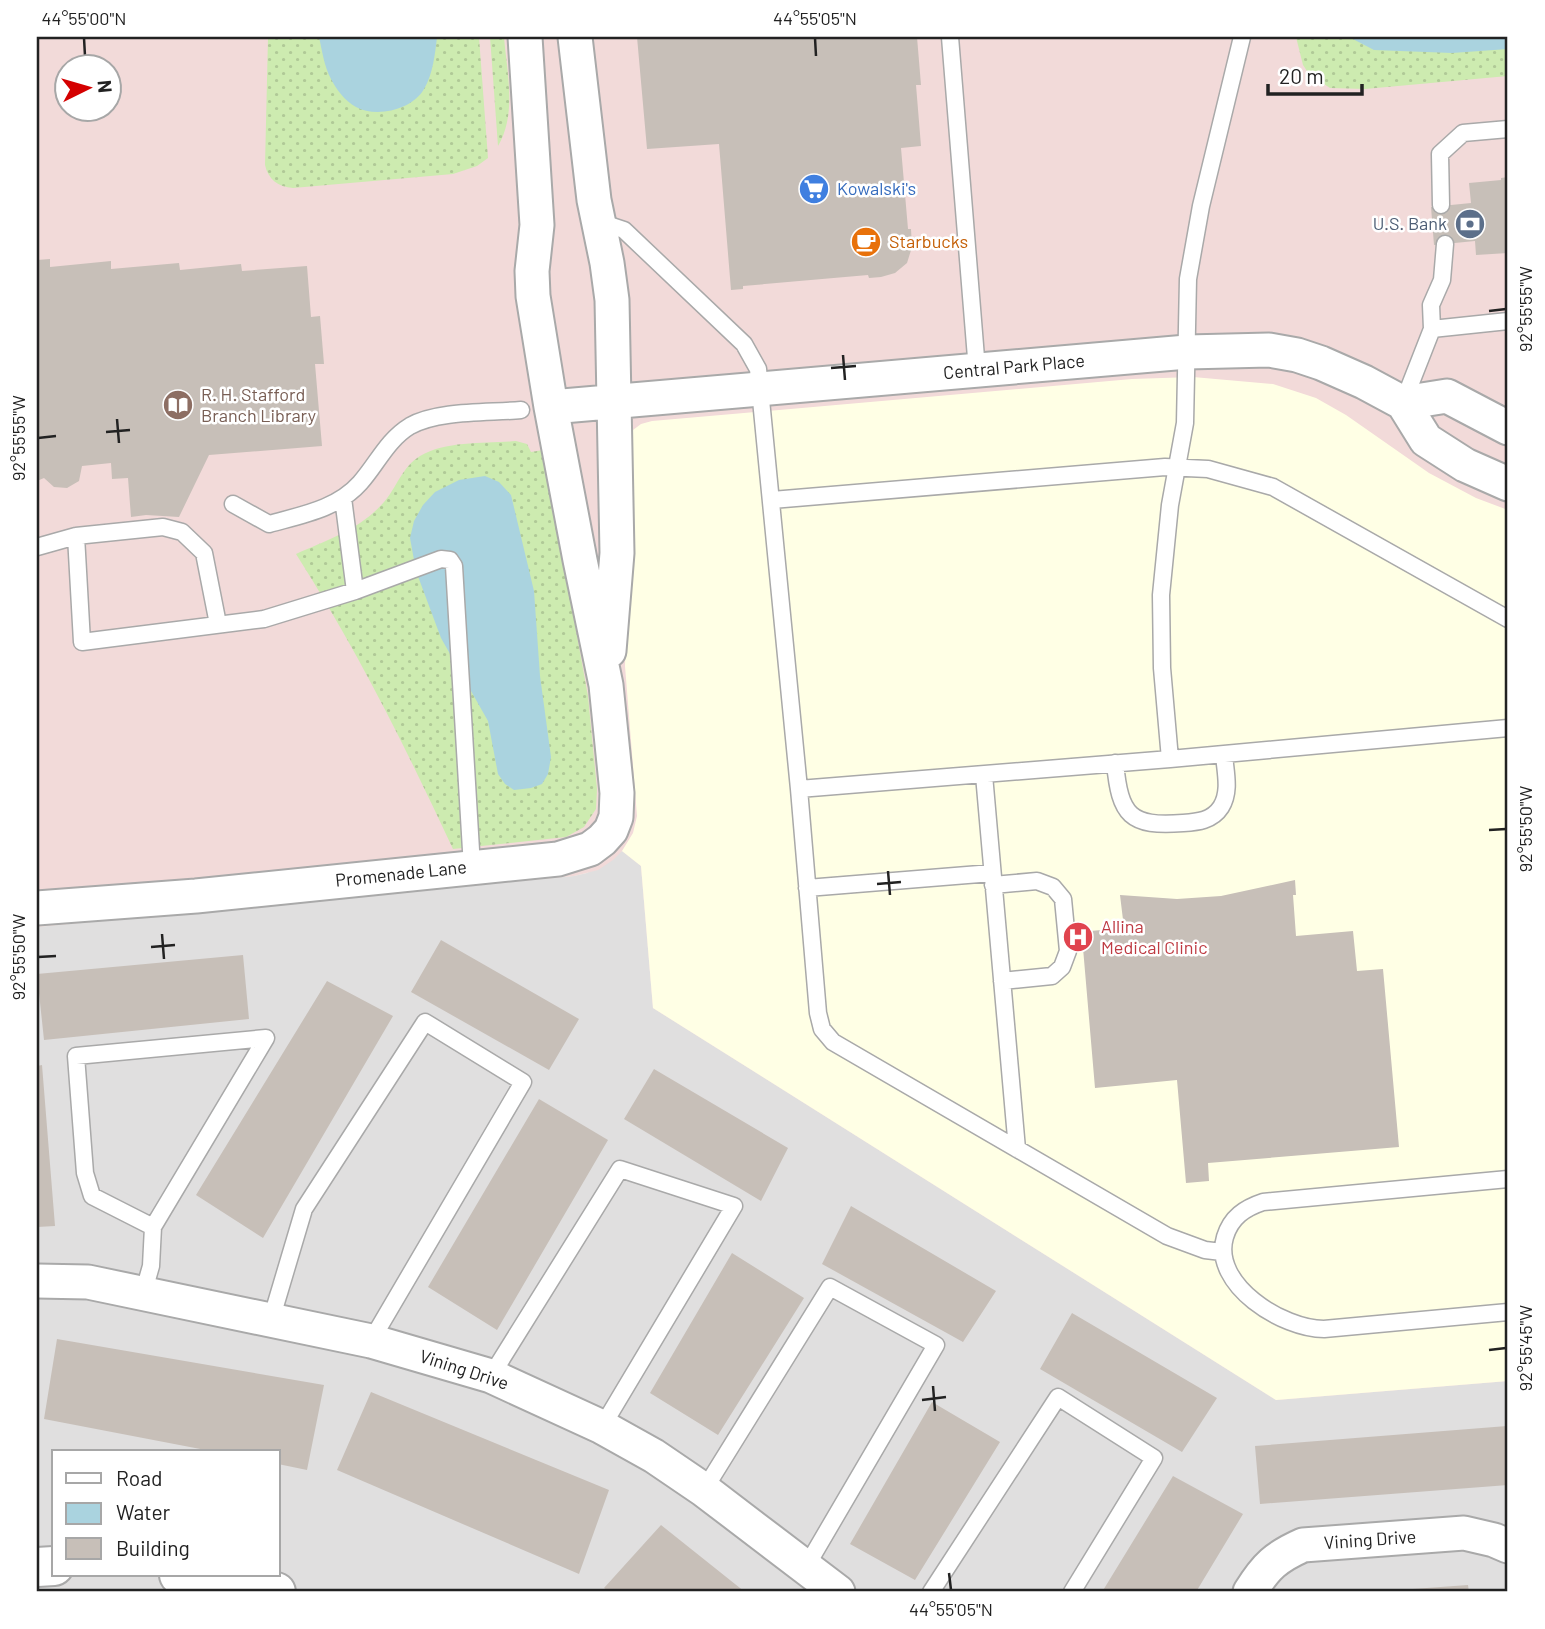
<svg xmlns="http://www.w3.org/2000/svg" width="1545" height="1629" viewBox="0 0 1545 1629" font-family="Barlow,sans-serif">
<defs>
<pattern id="grass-dots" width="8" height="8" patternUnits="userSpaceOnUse" patternTransform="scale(1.75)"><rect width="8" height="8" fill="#cdebb0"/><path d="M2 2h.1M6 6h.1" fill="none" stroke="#b0c997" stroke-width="1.8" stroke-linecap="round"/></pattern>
</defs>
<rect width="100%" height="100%" fill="#f2efe9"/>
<path fill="#e0dfdf" d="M622,851L641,866L653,1008L1276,1400L1508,1381V1592H37V1567L54,1575H278V1452H54V1557L37,1553V927L574,876L587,873Z"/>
<path fill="#f2dad9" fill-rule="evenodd" d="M37,37H1508V1381L1276,1400L653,1008L641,866L622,851L613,860L598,870L574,876L37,927ZM66,66H108V108H66Z"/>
<path fill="#ffffe5" d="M1193,377L1273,384L1316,398L1346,415L1429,473L1476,498L1508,510V1381L1276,1400L653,1008L641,866L622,851L633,833L637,816L625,666L631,434L633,430L641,424L652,421L1132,379Z"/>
<path fill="url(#grass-dots)" d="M268,37H479L488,158L477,166L453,174L293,188C278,187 268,179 265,165Z
M490,37H504C507,73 517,114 498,146Z
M1296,37H1508V76L1365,89L1330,88L1309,74L1303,65Z
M516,441L527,444L531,452L543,450L588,696L597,789L596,809L584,827L566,837L453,849C406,748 356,648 296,554C327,540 361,529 384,502C397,487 402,467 420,456C447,440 486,444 516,441Z"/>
<path fill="#aad3df" d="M319,37H437C435,54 433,74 424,89C412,110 376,118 356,107C345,101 336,89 331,79C324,66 322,50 319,37Z
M1349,37H1508V49L1452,53L1374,50Z
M485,476L499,482L511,495L534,591L540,676L551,757L548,774L542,784L531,788L514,790L505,784L498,774L488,721L441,638L416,571L410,538L414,521L423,505L435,492L459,480Z"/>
<path fill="#c7bfb8" d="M637,37H917L921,85H916L921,146L901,148L908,229H911L912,247L907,263L895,273L881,277L869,278L868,275L743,286V289L731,290L719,144L647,149Z
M1508,177V253L1476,255L1475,241L1434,245L1431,207L1471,203L1469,183L1501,180V178Z
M50,259V267L111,261V269L179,263L180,270L241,264L242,271L307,266L311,317L320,316L324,364H315L322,446L209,455L179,517L146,515L131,517L128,478L112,479L111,463L82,466L79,481L67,488L54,487L44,478L37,481V260Z
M1295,880L1296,895H1293L1296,936L1353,931L1357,971L1383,969L1399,1147L1208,1163L1209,1181L1186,1183L1177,1080L1095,1088L1083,948L1080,945L1079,932L1124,928L1120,895L1177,899L1221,896Z
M441,940L579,1019L549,1070L411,992Z
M243,955L249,1019L44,1040L37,974Z
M327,981L393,1016L263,1238L196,1195Z
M42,1065L55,1226L37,1227V1066Z
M654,1069L788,1148L761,1201L624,1119Z
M539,1099L608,1140L497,1330L428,1287Z
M851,1206L996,1291L963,1342L822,1264Z
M732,1253L804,1298L718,1435L650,1393Z
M1072,1313L1217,1398L1182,1452L1040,1369Z
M57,1339L324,1385L307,1470L278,1464V1452H216L44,1419Z
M371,1392L609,1490L579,1574L337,1470Z
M932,1402L1000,1442L915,1580L850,1544Z
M1507,1426L1508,1485L1260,1504L1255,1446Z
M1173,1476L1243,1514L1196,1592H1102Z
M661,1525L745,1592H610L604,1588Z
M1468,1585L1469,1592H1400L1399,1590Z"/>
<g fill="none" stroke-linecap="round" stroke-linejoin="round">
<g stroke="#a9a9a9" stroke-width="19">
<path id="service" d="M950,37L977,370
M1441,205L1440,154L1463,133L1508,129
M600,222L624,230L744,344L758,369L799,789L818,1013L822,1029L833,1042L1167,1236L1205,1250L1222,1252
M1445,244L1442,280L1431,305L1432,329L1508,321
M1403,403L1432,329
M343,498L355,591
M772,500L1165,467L1208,469L1273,487L1508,619
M233,504L269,524C301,515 337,509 360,483C377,464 387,440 410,426C438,410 489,413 521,410
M76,536L163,527L182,532L204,553L218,624
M37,547L76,536L82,642L264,619L355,591L441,559L450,560L454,566L472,867
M1170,759L1508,728
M1115,763C1120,816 1130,827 1183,823C1197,822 1212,821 1221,807C1231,791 1225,771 1224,754
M984,775L1017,1149
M799,789L1170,759L1162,668L1161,595L1170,505L1185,423L1188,279L1201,206L1242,37
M993,885L1037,881L1053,887L1063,899L1068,951L1062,967L1052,976L1002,981
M807,888L992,873
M266,1038L153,1227L92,1196L85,1173L76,1056Z
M1508,1179L1263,1202C1245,1208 1231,1217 1225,1237C1211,1285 1283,1329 1324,1329L1508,1312
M143,1294L151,1266L153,1227
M271,1320L304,1209L425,1022L523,1082L371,1341
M491,1376L620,1169L734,1206L602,1427
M704,1490L830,1287L936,1345L806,1567
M931,1592L1058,1397L1154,1458L1072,1592"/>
</g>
<g stroke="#a9a9a9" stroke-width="37">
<path id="minor" d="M575,37L594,200L607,263L612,300L617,553L609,651
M1403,403L1447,396L1508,428
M551,407L1187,352L1269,350L1297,355L1321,363L1364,382L1403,403L1426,440L1465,465L1508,484
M37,908L196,896L558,859L590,849L602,840L611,830L616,817L617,793L606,685L580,560L551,407L533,296L532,271L537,225L525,37
M37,1281L88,1282L371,1341L491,1376L602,1427L654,1456L704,1490L838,1592
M1250,1592C1266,1566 1276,1557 1303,1545L1464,1533L1494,1540L1508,1546"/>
</g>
<g stroke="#a9a9a9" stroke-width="42">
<path id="tertiary" d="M37,1567L54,1566
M179,1575L256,1586L276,1592"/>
</g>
<use href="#service" stroke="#fff" stroke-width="16"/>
<use href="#minor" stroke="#fff" stroke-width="33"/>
<use href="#tertiary" stroke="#fff" stroke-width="38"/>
</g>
<path fill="none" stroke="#222" stroke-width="2.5" d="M84,38L85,56M815,38L816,56M1489,311L1506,309M843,355L845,380M831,368L856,366M117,419L119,443M106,432L130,430M38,438L56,436M1489,830L1506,829M888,871L890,895M877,884L901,882M162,934L164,959M151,947L175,945M38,957L56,956M1489,1350L1506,1348M933,1386L935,1411M922,1400L946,1397M949,1573L951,1590"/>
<defs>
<g id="supermarket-disc" transform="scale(1.575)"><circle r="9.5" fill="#3f7fe0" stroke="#fff"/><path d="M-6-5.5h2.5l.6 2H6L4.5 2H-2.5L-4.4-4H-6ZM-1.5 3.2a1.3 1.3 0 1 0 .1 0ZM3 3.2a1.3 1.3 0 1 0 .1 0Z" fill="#fff"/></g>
<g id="bank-disc" transform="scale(1.575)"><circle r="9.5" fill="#5c6f8a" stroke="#fff"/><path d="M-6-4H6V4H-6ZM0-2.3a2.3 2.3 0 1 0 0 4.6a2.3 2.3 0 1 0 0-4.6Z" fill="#fff"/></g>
<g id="cafe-disc" transform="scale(1.575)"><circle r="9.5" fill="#e8710a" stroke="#fff"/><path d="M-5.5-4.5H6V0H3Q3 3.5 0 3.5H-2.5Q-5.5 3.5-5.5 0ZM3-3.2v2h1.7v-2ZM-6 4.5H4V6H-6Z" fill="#fff"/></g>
<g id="library-disc" transform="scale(1.575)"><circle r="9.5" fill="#8d6e63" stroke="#fff"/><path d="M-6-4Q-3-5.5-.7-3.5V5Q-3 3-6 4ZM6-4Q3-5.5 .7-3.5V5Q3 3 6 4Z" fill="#fff"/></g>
<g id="hospital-disc" transform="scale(1.575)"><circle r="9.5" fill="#e0444e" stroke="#fff"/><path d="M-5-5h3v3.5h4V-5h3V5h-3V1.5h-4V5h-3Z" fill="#fff"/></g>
</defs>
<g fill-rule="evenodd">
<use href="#supermarket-disc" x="814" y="189"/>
<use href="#bank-disc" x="1470" y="224"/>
<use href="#cafe-disc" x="866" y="242"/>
<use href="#library-disc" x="178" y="405"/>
<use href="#hospital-disc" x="1078" y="937"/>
</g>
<g text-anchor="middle" stroke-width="5" stroke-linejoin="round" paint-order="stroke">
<g font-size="18" fill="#366cbe" stroke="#fff" text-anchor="start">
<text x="837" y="195">Kowalski's</text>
</g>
<g font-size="18" fill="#4e5e75" stroke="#fff" text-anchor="end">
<text x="1447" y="230">U.S. Bank</text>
</g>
<g font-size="18" fill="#c56008" stroke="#fff" text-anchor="start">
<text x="889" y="248">Starbucks</text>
</g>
<g font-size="18" fill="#222" stroke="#fff">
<text transform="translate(1014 367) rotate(-5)" y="6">Central Park Place</text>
<text transform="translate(401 874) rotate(-6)" y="6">Promenade Lane</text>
<text transform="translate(464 1370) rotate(18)" y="6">Vining Drive</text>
<text transform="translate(1370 1540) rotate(-4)" y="6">Vining Drive</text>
</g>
<g font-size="18" fill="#785e54" stroke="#fff" text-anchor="start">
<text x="201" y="401">R. H. Stafford<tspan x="201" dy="21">Branch Library</tspan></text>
</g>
<g font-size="18" fill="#be3a42" stroke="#fff" text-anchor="start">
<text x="1101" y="933">Allina<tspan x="1101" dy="21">Medical Clinic</tspan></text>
</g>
</g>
<rect width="1545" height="1629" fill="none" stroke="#ffffff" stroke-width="77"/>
<rect x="52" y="1450" width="228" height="126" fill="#ffffff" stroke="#a7a7a7" stroke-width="2"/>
<rect x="66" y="1473" width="35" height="10" fill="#ffffff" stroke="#a7a7a7" stroke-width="2"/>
<text x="116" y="1486" font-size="21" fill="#222222">Road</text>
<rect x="66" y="1503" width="35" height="21" fill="#aad3df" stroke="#a7a7a7" stroke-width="2"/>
<text x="116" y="1520" font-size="21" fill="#222222">Water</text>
<rect x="66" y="1538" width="35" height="21" fill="#c7bfb8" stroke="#a7a7a7" stroke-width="2"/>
<text x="116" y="1556" font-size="21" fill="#222222">Building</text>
<g transform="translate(88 88) rotate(85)"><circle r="33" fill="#ffffff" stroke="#a7a7a7" stroke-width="2"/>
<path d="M0-5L12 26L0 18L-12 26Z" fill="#d40000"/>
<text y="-10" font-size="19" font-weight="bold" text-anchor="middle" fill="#222222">N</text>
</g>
<path d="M1268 84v10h94v-10" fill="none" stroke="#222222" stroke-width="3.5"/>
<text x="1279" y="84" font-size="21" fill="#222222" stroke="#ffffff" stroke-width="5" paint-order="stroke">20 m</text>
<rect x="38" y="38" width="1468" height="1552" fill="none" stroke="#222" stroke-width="2.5"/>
<g font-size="18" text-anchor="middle" fill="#222">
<text x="84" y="25">44°55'00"N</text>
<text x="815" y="25">44°55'05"N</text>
<text transform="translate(1526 309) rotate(-90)" y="6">92°55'55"W</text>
<text transform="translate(19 438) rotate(-90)" y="6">92°55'55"W</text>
<text transform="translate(1526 829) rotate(-90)" y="6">92°55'50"W</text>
<text transform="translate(19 957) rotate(-90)" y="6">92°55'50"W</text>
<text transform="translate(1526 1348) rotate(-90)" y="6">92°55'45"W</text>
<text x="951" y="1616">44°55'05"N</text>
</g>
</svg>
